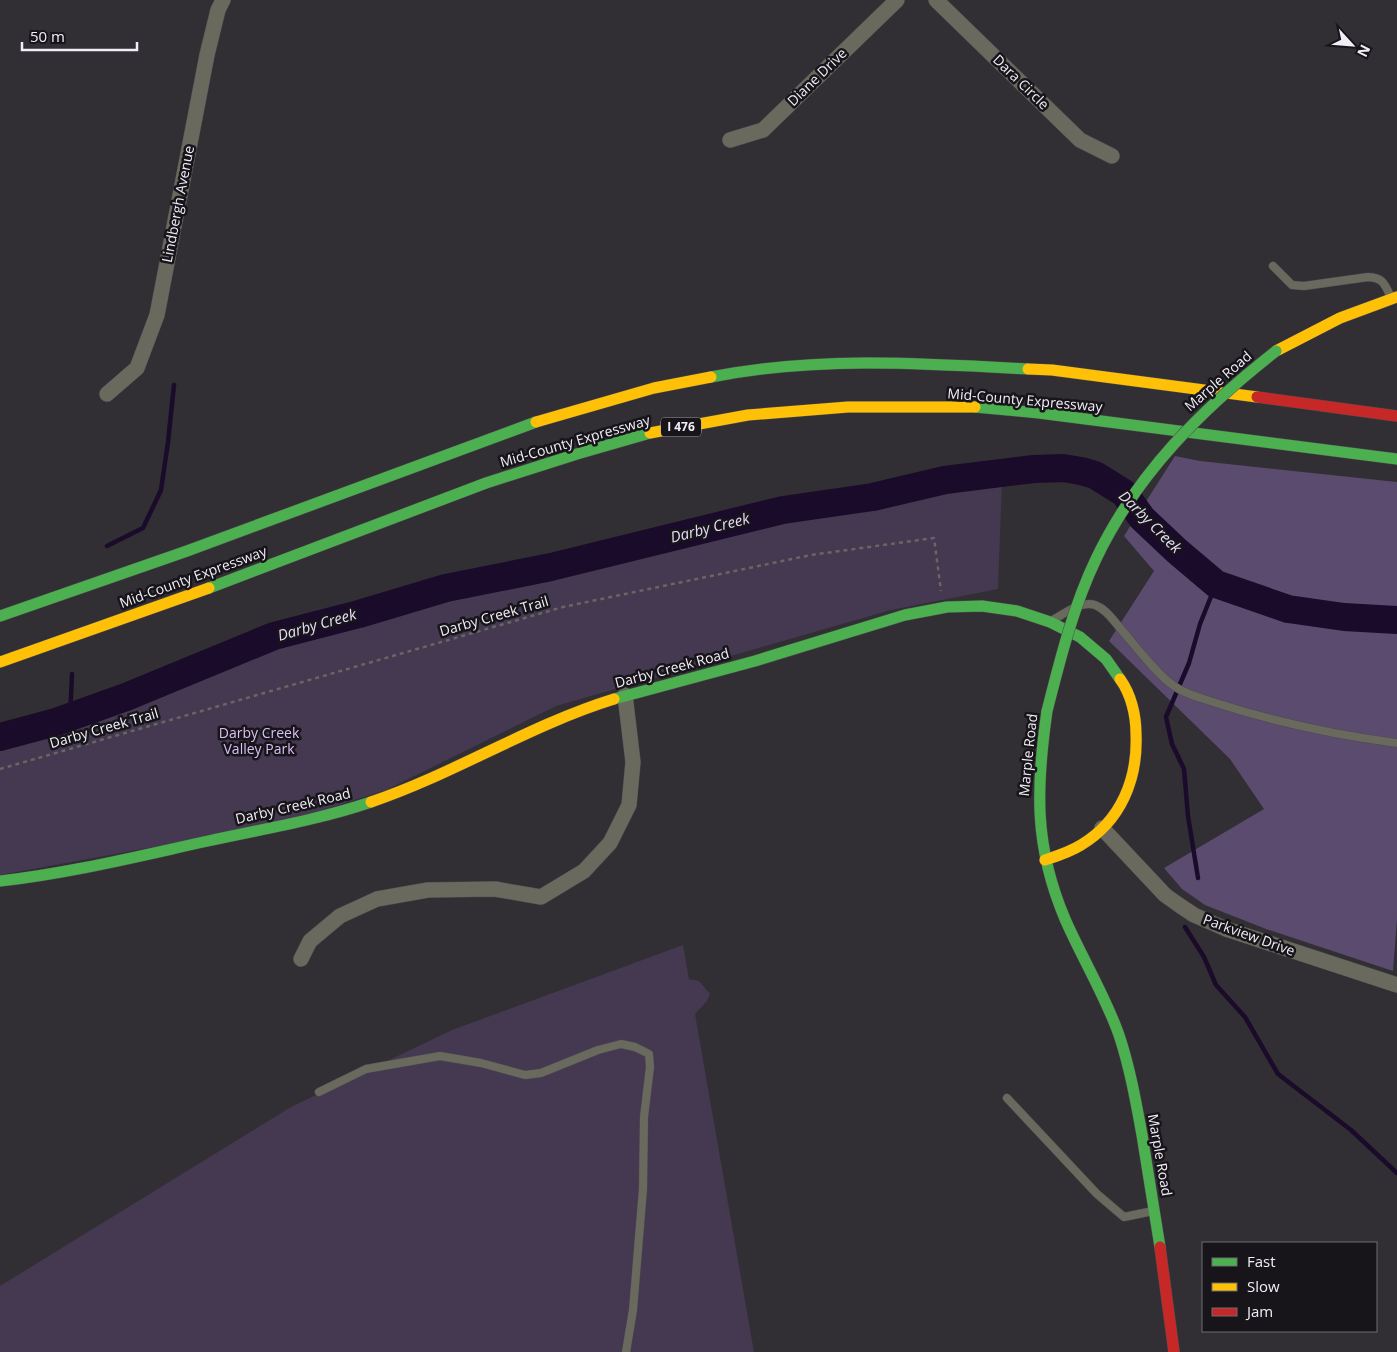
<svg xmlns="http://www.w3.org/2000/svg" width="1397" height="1352" viewBox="0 0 1397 1352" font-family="'Open Sans',sans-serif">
<rect width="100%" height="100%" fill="#312e34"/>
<path fill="#443951" d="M1002,480L998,589L891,610L556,706L386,790L279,824L0,875V744L86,720L230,660L434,598L644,552L818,511Z
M683,945L689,979L699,981L710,994L707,1001L695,1014L754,1352H0V1286L291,1107L452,1030Z"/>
<path fill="#5b4b6e" d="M1175,456L1200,461L1397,482V919L1393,971L1266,929L1205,905L1182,889L1164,868L1264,809L1230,759L1109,641L1154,571L1124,536Z"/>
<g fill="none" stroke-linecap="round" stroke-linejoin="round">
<path stroke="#1a0b2a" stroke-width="4.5" d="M107,546L143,528L161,490L168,442L174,385
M70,718L72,674
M1198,878L1188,816L1184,769L1172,744L1166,717L1189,663L1200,624L1216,584
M1185,927L1204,957L1216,985L1245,1017L1278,1074L1351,1130L1397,1173"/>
<path stroke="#1a0b2a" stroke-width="28" d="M0,737L56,722L126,697L274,636L359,614L446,588L551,567L783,510L873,497L945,480L1034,469L1063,468L1081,471L1095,475L1124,493L1142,518L1177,551L1216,584L1288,609L1344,617L1397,620"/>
<g stroke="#4c4a4e" stroke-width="9">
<path id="lane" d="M1273,266L1292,285L1304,286L1368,277C1384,278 1384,284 1391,297
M1053,620C1064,614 1081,600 1095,605C1106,609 1113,620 1120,628C1134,644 1157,675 1174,686C1186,695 1202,698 1216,703C1275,722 1336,735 1397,743
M319,1092L366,1069L440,1056L481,1063L525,1075L541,1073L598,1050L621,1044L635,1047L649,1054L650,1067L644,1117L643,1189L633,1310L626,1352
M1007,1098L1097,1194L1124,1217L1153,1211"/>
</g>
<g stroke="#4c4a4e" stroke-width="16">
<path id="street" d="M936,0L1080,140L1112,156
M730,140L763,130L897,0
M107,394L137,368L157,315L207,55L218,10L223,0
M1102,828L1165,895L1179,905L1194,915L1226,929L1397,985
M301,959L310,941L340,916L377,899L428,890L495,889L541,897L584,871L610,843L629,805L633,762L625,695"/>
</g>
<g stroke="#4c4a4e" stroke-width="12">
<path id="fast" d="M711,377C816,356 923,363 1028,369
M975,407L1039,413L1397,459
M209,588L486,483L577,454L650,433
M0,616L187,551L536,422
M614,699L755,661L905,615L947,607L982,606L1017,611L1050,622L1080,637L1106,659L1120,679
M1047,711C1036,788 1034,846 1065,919C1082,958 1105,995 1119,1035C1130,1068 1136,1102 1142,1135C1148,1172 1154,1210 1160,1247
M0,881C71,873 139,856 208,841C263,829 318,820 371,802"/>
</g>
<g stroke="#4c4a4e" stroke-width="12">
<path id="slow" d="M1276,351L1340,318L1397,297
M1028,369L1052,370L1257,397
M536,422L654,388L711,377
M650,433L748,415L848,407H975
M0,662L209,588
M371,802C454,774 530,725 614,699
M1045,860C1057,856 1070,852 1081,845C1121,821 1138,779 1136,734C1136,715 1131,694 1120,679"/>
</g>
<g stroke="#4c4a4e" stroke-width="12">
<path id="jam" d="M1257,397L1397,416
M1160,1247L1174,1352"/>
</g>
<path stroke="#676663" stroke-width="2.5" stroke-dasharray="4 4" stroke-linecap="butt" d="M0,769L563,607L811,555L934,538L941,591"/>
<use href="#lane" stroke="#69695e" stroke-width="8"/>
<use href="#street" stroke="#69695e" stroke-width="15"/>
<use href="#fast" stroke="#4caf50" stroke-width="11"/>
<use href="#slow" stroke="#ffc107" stroke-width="11"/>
<use href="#jam" stroke="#c62828" stroke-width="11"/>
<g stroke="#4c4a4e" stroke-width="12" stroke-linecap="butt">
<path id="fast-bridge" d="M1047,711C1060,660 1073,607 1096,559C1137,473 1202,409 1276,351"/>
</g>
<use href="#fast-bridge" stroke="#4caf50" stroke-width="11"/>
</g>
<g text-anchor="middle" stroke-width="5" stroke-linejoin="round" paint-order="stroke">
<rect fill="#17141a" stroke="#b0adb5" stroke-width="1" x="661" y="417.5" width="40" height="19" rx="4"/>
<g font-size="12" font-weight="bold" fill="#f1eef7">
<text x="681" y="431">I 476</text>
</g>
<g font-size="14" fill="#f1eef7" stroke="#17141a">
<text transform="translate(817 77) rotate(-44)" y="5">Diane Drive</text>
<text transform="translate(1021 82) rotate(44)" y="5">Dara Circle</text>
<text transform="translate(178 204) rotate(-79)" y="5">Lindbergh Avenue</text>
<text transform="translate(1218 381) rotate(-41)" y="5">Marple Road</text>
<text transform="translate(1025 400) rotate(5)" y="5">Mid-County Expressway</text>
<text transform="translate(575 441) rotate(-16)" y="5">Mid-County Expressway</text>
<text transform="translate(193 577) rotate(-20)" y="5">Mid-County Expressway</text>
<text transform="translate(494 616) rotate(-16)" y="5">Darby Creek Trail</text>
<text transform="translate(672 668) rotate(-15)" y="5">Darby Creek Road</text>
<text transform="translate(104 728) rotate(-16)" y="5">Darby Creek Trail</text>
<text transform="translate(1028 755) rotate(-84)" y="5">Marple Road</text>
<text transform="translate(293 806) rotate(-13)" y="5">Darby Creek Road</text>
<text transform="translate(1249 935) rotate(20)" y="5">Parkview Drive</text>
<text transform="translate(1160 1155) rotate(80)" y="5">Marple Road</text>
</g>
<g font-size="14" fill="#d8c1f7" stroke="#17141a">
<text x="259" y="738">Darby Creek<tspan x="259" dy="16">Valley Park</tspan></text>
</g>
<g font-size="15" font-style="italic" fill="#e7dcf8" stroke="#17141a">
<text transform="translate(1150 522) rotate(45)" y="5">Darby Creek</text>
<text transform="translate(710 528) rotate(-14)" y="5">Darby Creek</text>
<text transform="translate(317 625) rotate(-16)" y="5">Darby Creek</text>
</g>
</g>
<rect x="1202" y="1242" width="175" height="90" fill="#17141a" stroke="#6e6b72"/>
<rect x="1212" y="1258" width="25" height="8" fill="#4caf50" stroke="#6e6b72"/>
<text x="1247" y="1267" font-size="15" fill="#f1eef7">Fast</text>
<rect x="1212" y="1283" width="25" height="8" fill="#ffc107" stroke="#6e6b72"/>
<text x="1247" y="1292" font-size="15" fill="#f1eef7">Slow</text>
<rect x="1212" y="1308" width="25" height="8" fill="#c62828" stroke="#6e6b72"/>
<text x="1247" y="1317" font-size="15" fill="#f1eef7">Jam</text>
<g transform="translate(1352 45) rotate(116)" stroke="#17141a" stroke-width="4" paint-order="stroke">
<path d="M0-4L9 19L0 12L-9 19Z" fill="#f1eef7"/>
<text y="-8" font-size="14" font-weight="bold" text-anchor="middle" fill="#f1eef7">N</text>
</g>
<path d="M22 42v8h115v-8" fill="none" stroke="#f1eef7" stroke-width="2.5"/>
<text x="30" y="42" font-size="15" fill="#f1eef7" stroke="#17141a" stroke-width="4" paint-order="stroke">50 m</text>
</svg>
